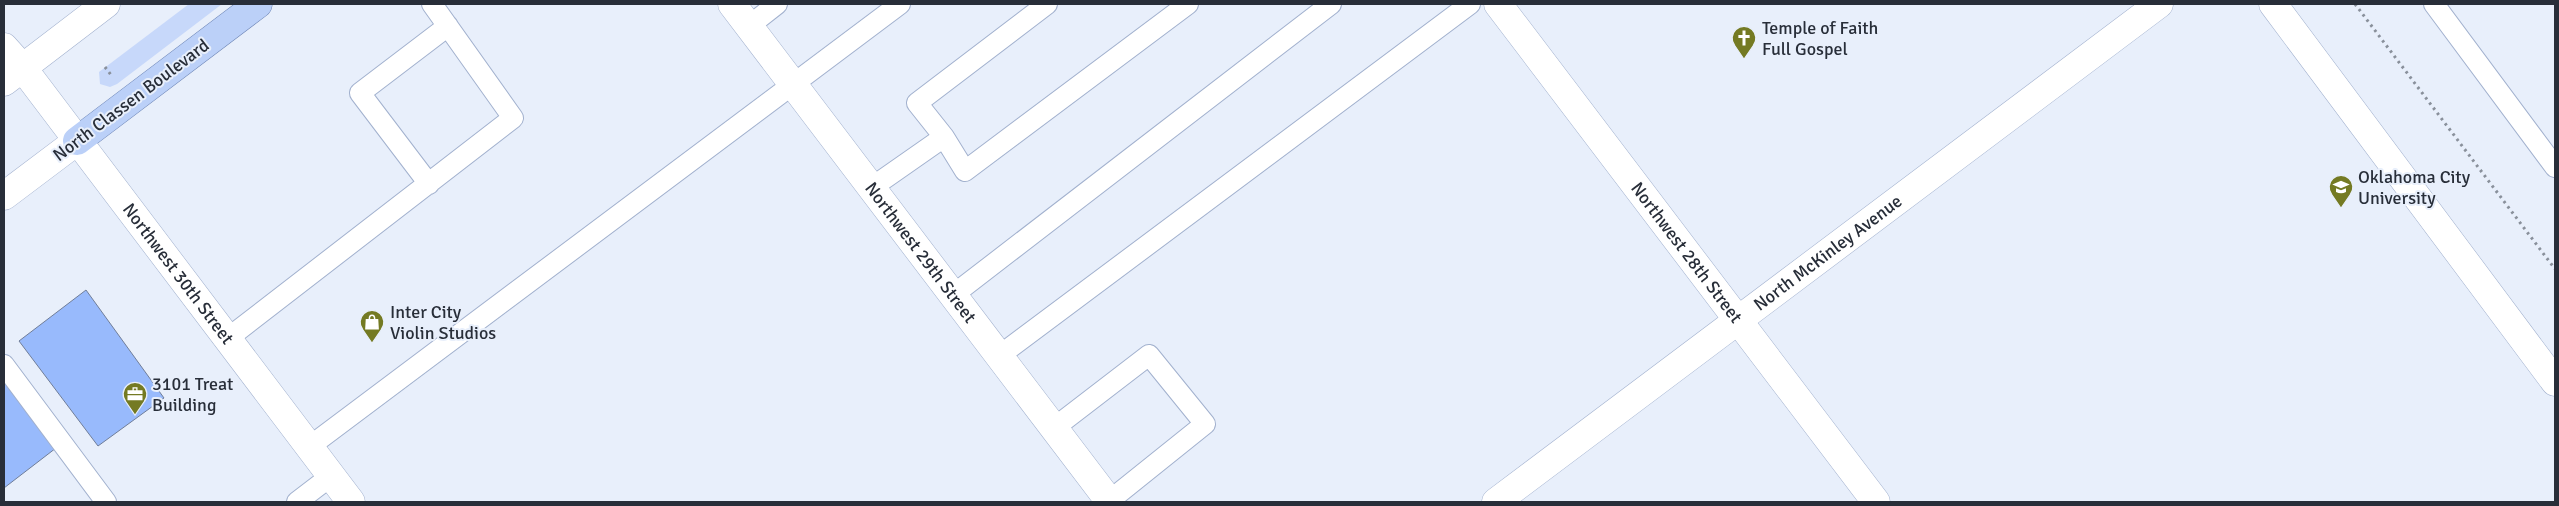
<svg xmlns="http://www.w3.org/2000/svg" width="2559" height="506" viewBox="0 0 2559 506" font-family="Signika,sans-serif">
<rect width="100%" height="100%" fill="#e8effb"/>
<path fill="#c7d8fa" d="M189,4H222L117,84L110,87L100,84L99,72Z"/>
<path fill="#98bafc" stroke="#707e99" d="M86,290L164,398L98,446L19,341Z
M4,378L56,448L4,488Z"/>
<g fill="none" stroke-linecap="round" stroke-linejoin="round">
<g stroke="#a2b1ce" stroke-width="22">
<path id="lane" d="M1047,4L917,103L944,137L965,171L1188,4
M2434,4L2555,167
M749,26L777,4
M429,184L360,93L448,26
M871,188L944,137
M953,295L1331,4
M227,339L513,118L432,4
M999,356L1470,4
M4,365L106,502
M1054,428L1149,355L1205,424L1109,501
M309,447L900,4
M297,502L331,476"/>
</g>
<g stroke="#a2b1ce" stroke-width="29">
<g id="street">
<path id="s1" d="M732,4L1110,502"/>
<path id="s2" d="M1498,4L1876,502"/>
<path d="M2273,4L2555,382"/>
<path id="s3" d="M1496,502L2159,4"/>
</g>
</g>
<g stroke="#a2b1ce" stroke-width="29">
<g id="secondary">
<path id="s4" d="M4,47L22,67L351,502"/>
<path d="M4,82L106,4"/>
<path d="M4,196L77,141"/>
</g>
</g>
<g stroke="#6a82b3" stroke-width="29">
<path id="primary" d="M77,141L258,4"/>
</g>
<path stroke="#89909b" stroke-width="3" stroke-dasharray="2.5 4" stroke-linecap="butt" d="M2355,4L2555,269
M105,67L111,75"/>
<use href="#lane" stroke="#fff" stroke-width="20"/>
<use href="#street" stroke="#fff" stroke-width="28"/>
<use href="#secondary" stroke="#fff" stroke-width="28"/>
<use href="#primary" stroke="#bbd0f8" stroke-width="28"/>
</g>
<defs>
<g id="church-pin" transform="scale(1.25)"><path d="M0 17L-7.5 6A9.5 9.5 0 1 1 7.5 6Z" fill="#747a23" stroke="#e8effb"/><path d="M-1.2-6h2.4v3.5h3.3v2.4h-3.3V6h-2.4V-.1h-3.3v-2.4h3.3Z" fill="#fff"/></g>
<g id="university-pin" transform="scale(1.25)"><path d="M0 17L-7.5 6A9.5 9.5 0 1 1 7.5 6Z" fill="#747a23" stroke="#e8effb"/><path d="M0-5L7-2L0 1L-7-2ZM-4 1L0 2.5L4 1V4Q0 6-4 4Z" fill="#fff"/></g>
<g id="shop-pin" transform="scale(1.25)"><path d="M0 17L-7.5 6A9.5 9.5 0 1 1 7.5 6Z" fill="#747a23" stroke="#e8effb"/><path d="M-5-2.5h2.3a2.7 3.5 0 0 1 5.4 0H5L5.5 6h-11ZM-1.5-2.5h3a1.5 2.3 0 0 0-3 0Z" fill="#fff"/></g>
<g id="office-pin" transform="scale(1.25)"><path d="M0 17L-7.5 6A9.5 9.5 0 1 1 7.5 6Z" fill="#747a23" stroke="#e8effb"/><path d="M-6-3h4V-5.5h4V-3h4V5H-6ZM-1-4.5V-3h2v-1.5ZM-6 0V1H6V0Z" fill="#fff"/></g>
</defs>
<g fill-rule="evenodd">
<use href="#church-pin" x="1744" y="38"/>
<use href="#university-pin" x="2341" y="187"/>
<use href="#shop-pin" x="372" y="322"/>
<use href="#office-pin" x="135" y="394"/>
</g>
<g text-anchor="middle" stroke-width="4" stroke-linejoin="round" paint-order="stroke">
<g font-size="18" fill="#282e39" stroke="#e8effb" text-anchor="start">
<text x="1762" y="34">Temple of Faith<tspan x="1762" dy="21">Full Gospel</tspan></text>
<text x="2358" y="183">Oklahoma City<tspan x="2358" dy="21">University</tspan></text>
<text x="390" y="318">Inter City<tspan x="390" dy="21">Violin Studios</tspan></text>
<text x="152" y="390">3101 Treat<tspan x="152" dy="21">Building</tspan></text>
</g>
<g font-size="18" fill="#282e39" stroke="#e8effb">
<text transform="translate(131 100) rotate(-37)" y="6">North Classen Boulevard</text>
<text dy="6" stroke="none"><textPath href="#s1" startOffset="312">Northwest 29th Street</textPath></text>
<text dy="6" stroke="none"><textPath href="#s2" startOffset="312">Northwest 28th Street</textPath></text>
<text dy="6" stroke="none"><textPath href="#s3" startOffset="415">North McKinley Avenue</textPath></text>
<text dy="6" stroke="none"><textPath href="#s4" startOffset="286">Northwest 30th Street</textPath></text>
</g>
</g>
<rect width="2559" height="506" fill="none" stroke="#282e39" stroke-width="10"/>
</svg>
